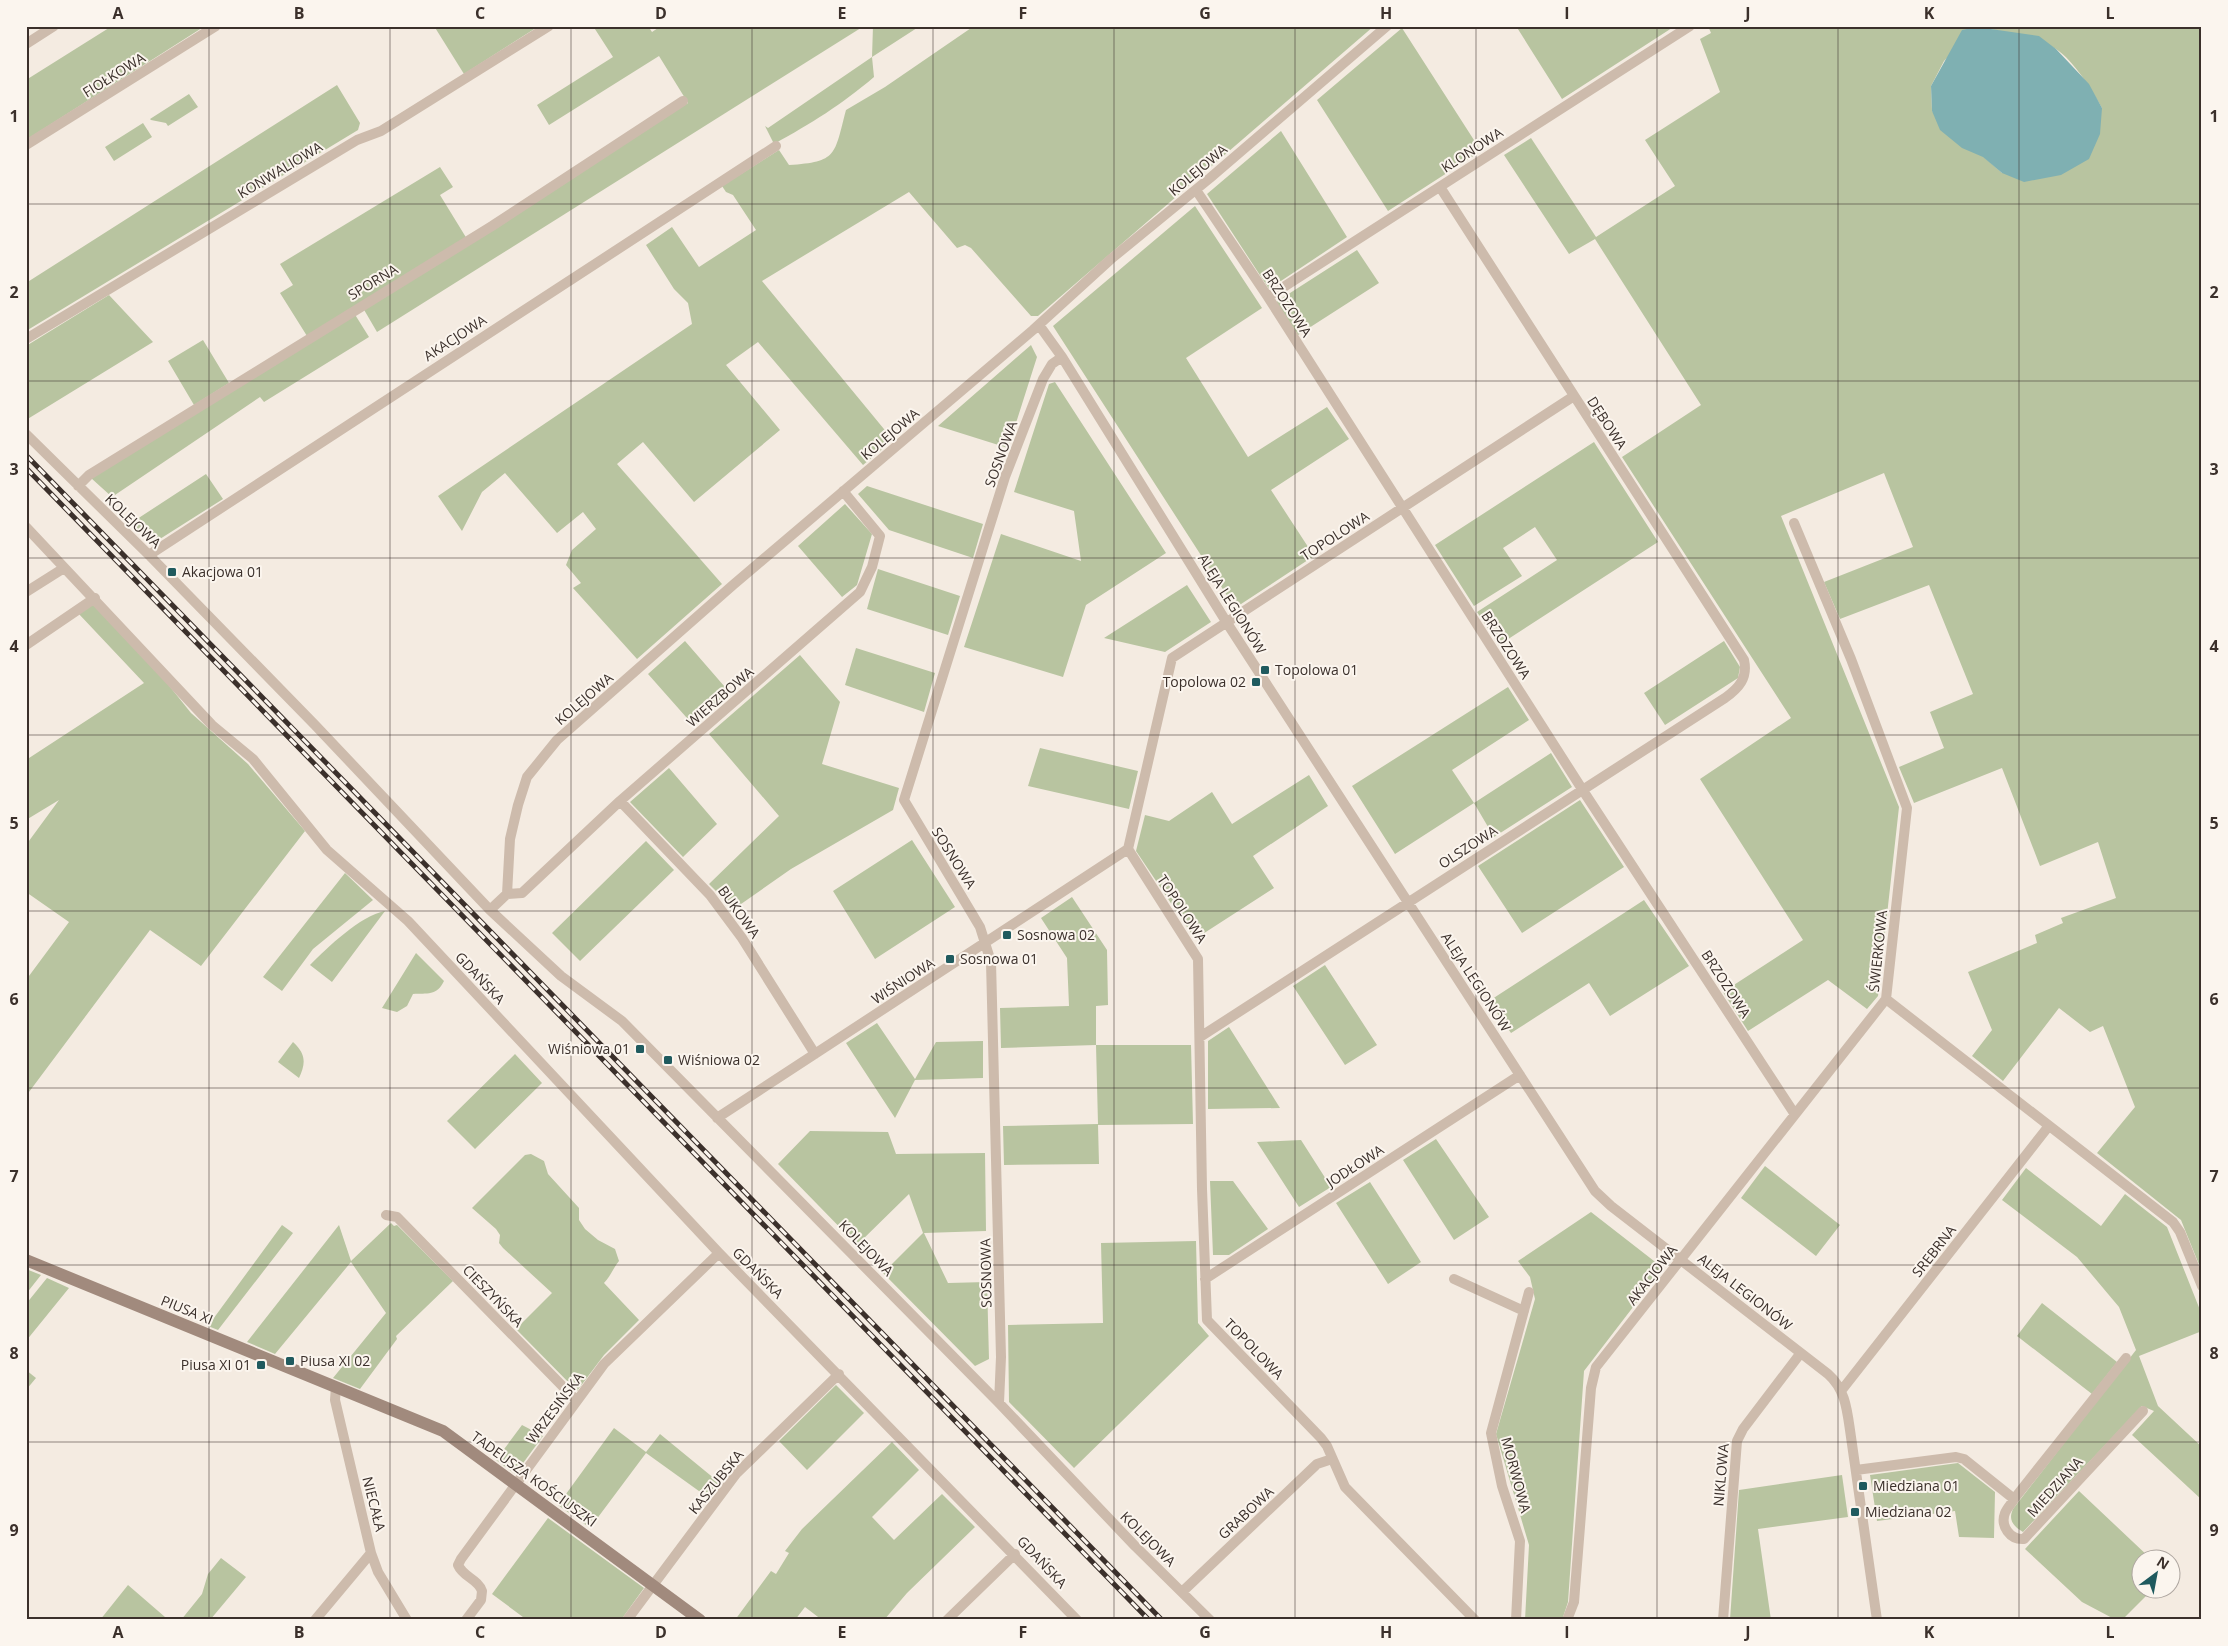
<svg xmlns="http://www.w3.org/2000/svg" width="2228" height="1646" viewBox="0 0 2228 1646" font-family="'Open Sans',sans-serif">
<rect width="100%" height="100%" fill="#f4ebe1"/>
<path fill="#b8c4a0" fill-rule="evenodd" d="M112,26H205L26,140V80Z
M434,26H539L464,74Z
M593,26H648L652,32L661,26H864L377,332L363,308L688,103L659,56L549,125L537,105L613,57Z
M873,26H920L872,57L874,77C841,105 812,123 774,144L765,126L768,128L872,57Z
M974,26H1374L1038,316H1031L971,248L965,245L957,248L909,192L762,281L893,440L863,465L758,342L726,365L780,430L694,502L643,442L617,464L722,584L637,659L573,588L581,583L566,565L572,550L596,529L583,512L557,533L505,473L482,492L462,531L438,496L692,324L688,303L674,289L646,245L672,227L699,267L756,230L733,195L726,192L722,186L779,150L789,165C838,162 834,155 846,110L885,87Z
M1516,26H1675L1562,99Z
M1708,26H2202V1272L2181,1220L2097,1153L2135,1107L2103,1026L2090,1032L2059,1008L2003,1081L1972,1056L1992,1030L1968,972L2037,943L2035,935L2063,923L2061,918L2116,898L2098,842L2040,866L2002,768L1914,803L1899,767L1944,748L1930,712L1973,694L1929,585L1840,619L1824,582L1913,547L1884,473L1781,516L1899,807L1878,996L1867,1009L1828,980L1748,1031L1723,992L1803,940L1700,779L1791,718L1622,457L1701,405L1595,239L1569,254L1504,155L1531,138L1596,237L1675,186L1645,140L1720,92L1700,39L1711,33ZM1977,27C1997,30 2041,38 2056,49C2074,61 2092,90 2102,108L2002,173L1932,111L1931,86L1944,61Z
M1402,28L1481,151L1388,211L1317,100Z
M337,85L360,123L358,130L26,331V283Z
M189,94L198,107L168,126L166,123L151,120L150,119Z
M143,123L152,137L114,161L105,147Z
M1281,131L1347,237L1269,289L1207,194Z
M440,167L453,187L440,195L467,239L307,336L280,293L293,285L280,264Z
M1195,206L1262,308L1186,358L1248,457L1327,407L1349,439L1271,490L1314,556L1235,608L1053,326Z
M1357,250L1379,283L1298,335L1276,302Z
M109,295L153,342L26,420V346Z
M354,313L369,337L264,402L260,397L112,497L91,478Z
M203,340L229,383L194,405L168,361Z
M1031,345L1037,357L1008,448L938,426Z
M1055,382L1166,553L1086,605L1063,677L964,647L1001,534L1081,561L1074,511L1014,492L1049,384Z
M1594,442L1658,542L1499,645L1477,612L1557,560L1535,527L1503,548L1522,576L1474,606L1435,545Z
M206,474L223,499L152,544L131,523Z
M867,486L983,524L973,558L889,530L858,494Z
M845,504L872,534L857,585L842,597L798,546Z
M878,569L960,596L948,635L867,609Z
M1187,585L1211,622L1165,652L1104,638Z
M94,603L159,673L191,713L248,764L305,831L201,966L150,930L26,1096V980L69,922L26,892V845L59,800L26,820V760L144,683L78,613Z
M685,641L731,694L694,726L648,674Z
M1724,641L1740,667L1738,678L1665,725L1644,693Z
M856,648L935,673L924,712L845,685Z
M800,655L840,702L822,764L899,788L893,810L791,869L731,911L724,899L709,884L779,816L709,734Z
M1508,687L1529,720L1452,770L1474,803L1551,753L1572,787L1494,837L1474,803L1395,854L1352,786Z
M1040,748L1138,771L1129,809L1028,786Z
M669,768L717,824L683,857L630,802Z
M1309,775L1328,806L1253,856L1274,888L1195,939L1136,851L1145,815L1169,821L1212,792L1232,824Z
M1580,800L1624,867L1522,933L1478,866Z
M912,840L955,907L875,959L833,891Z
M646,841L674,870L580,961L552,933Z
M345,873L373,900L313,949L282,991L263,977Z
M1072,897L1107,950L1108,1005L1096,1006V1045H1191L1193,1124L1098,1125L1099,1164L1004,1165L1003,1126L1098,1124L1096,1045L1001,1048L1000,1008L1069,1006L1067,958L1041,918Z
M1644,900L1689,966L1610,1016L1589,983L1511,1033L1489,1001Z
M385,911L332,982L310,965C328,947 360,916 385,911Z
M416,953L444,981C437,996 427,993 413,994L407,1006L397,1012L382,1008Z
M1325,965L1377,1045L1345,1065L1293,986Z
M877,1023L915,1079L936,1042L983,1041V1078L915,1080L895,1118L846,1043Z
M1229,1027L1280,1108L1208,1109V1041Z
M293,1042C306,1054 306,1063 299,1078L278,1062Z
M515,1054L542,1083L475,1149L447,1121Z
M810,1131L888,1132L896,1154L985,1153L986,1231L924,1233L948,1283L987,1282L989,1359L975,1366L883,1273L923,1233L909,1194L857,1245L778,1164Z
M1436,1139L1489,1217L1454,1240L1403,1160Z
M1301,1140L1331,1187L1299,1207L1257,1142Z
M531,1154L544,1161L548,1174L579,1208V1220L585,1229L598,1240L615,1249L619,1261C613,1268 611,1276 604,1283L639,1320L604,1355L577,1391L516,1329L552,1293L503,1248L499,1243L500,1235L496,1229L472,1208L525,1155Z
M1765,1166L1840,1225L1816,1256L1741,1198Z
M2026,1168L2101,1226L2125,1194L2167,1227L2202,1315V1331L2139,1356L2158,1406L2202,1447V1500L2132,1435L2154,1411L2142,1406L2023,1532C2013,1526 2008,1520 2013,1509L2136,1350L2119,1307L2077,1257L2002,1200Z
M1210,1181H1233L1268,1229L1229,1255H1213Z
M1370,1182L1421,1262L1388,1284L1336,1203Z
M1591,1212L1663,1268L1584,1371L1568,1602L1562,1620H1525L1529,1545L1496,1434L1535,1299L1530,1277L1518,1261Z
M391,1223L394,1226L397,1225L453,1281L396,1336L397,1339L360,1389L333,1378L386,1313L351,1262L275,1354L247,1342L339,1225L351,1261Z
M282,1225L293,1233L218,1330L208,1326Z
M1196,1241L1198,1323L1209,1336L1074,1468L1009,1402L1008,1325L1103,1323L1101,1243Z
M26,1269L41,1275L26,1294Z
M47,1278L69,1288L26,1341V1304Z
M2042,1303L2117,1362L2092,1394L2017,1336Z
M26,1370L36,1378L26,1390Z
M836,1385L864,1413L807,1470L779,1441Z
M522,1425L543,1436L515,1474L496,1460Z
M614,1428L646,1452L660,1434L721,1484L710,1499L646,1453L590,1528L558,1505Z
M892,1442L919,1470L872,1517L894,1540L942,1494L975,1527L907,1593L884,1620H822L805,1607L795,1620H735L771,1571L776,1574L789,1553L785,1551L802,1529Z
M1958,1463L1995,1492L1994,1538L1959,1537L1955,1511L1877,1521L1870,1475Z
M1842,1475L1848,1517L1758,1529L1771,1620H1730L1739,1490Z
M2079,1491L2150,1558H2140V1588L2153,1589L2122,1620H2116L2082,1602L2025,1549Z
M548,1518L644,1588L621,1620H527L492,1594Z
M221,1558L246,1577L210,1620H181L202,1594L208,1574Z
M128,1585L165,1617L163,1620H100Z"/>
<path fill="#7fb0b2" d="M1977,27L2039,36L2056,49L2089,84L2102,108L2100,134L2089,159L2061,175L2024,182L2002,173L1983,157L1962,148L1940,130L1932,111L1931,86L1962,30Z"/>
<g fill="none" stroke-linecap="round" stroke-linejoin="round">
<path stroke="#cdbbac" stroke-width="10" d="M26,44L54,26
M26,145L216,26
M1196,190L1268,297L1582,789L1794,1113
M1268,297L1690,26
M1039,325L1062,357L1227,623L1595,1191L1611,1206L1828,1374C1845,1389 1847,1409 1850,1430L1877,1620
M26,339L357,140L381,131L549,26
M26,434L149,555L315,725L490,910L561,976L622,1021L999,1403L1135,1546L1210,1620
M78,486L89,475L492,226L683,101
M1794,523L1851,659L1907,808L1886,999
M26,527L212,725L253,759L327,850L408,921L719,1253L1077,1620
M149,555L776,146
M26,592L64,568
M26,645L95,598
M620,801L710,895L742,938L815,1054
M507,894L522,893L620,801L860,592L872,567L880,536L843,491
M490,910L507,894L510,839L518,805L527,777L557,740L733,585L1033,330L1111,259L1210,178L1387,26
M1886,999L2173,1222L2180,1232L2202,1286
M1200,1037L1725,698C1739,688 1748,678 1744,660L1440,187
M717,1118L1128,849
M386,1215L397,1217L577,1401
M1205,1279L1520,1075
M1454,1279L1524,1311
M336,1387L335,1400L371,1553L378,1572L407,1620
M1841,1391L2048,1127
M999,1403L1001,1357L991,962L980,927L904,800L1005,477L1043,379L1052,364L1062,357
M1856,1470L1956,1457L1964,1459L2014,1499C2012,1503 2007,1508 2005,1513C2000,1526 2010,1540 2024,1539L2143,1411
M2014,1499L2126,1358
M1182,1592L1317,1464L1332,1459
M315,1620L371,1553
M466,1620L481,1600L482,1591C478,1579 463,1577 458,1565L461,1559L604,1364L719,1253
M627,1620L736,1474L839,1374
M947,1620L1015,1554
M1475,1620L1345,1487L1327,1446L1321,1438L1207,1320L1202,1189L1198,959L1128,849L1172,658L1574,396
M1516,1620L1520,1541L1502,1486L1491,1433L1529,1292
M1567,1620L1574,1602L1591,1388L1596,1367L1886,999
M1723,1620L1737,1441L1743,1429L1800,1354"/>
<path stroke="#a18a7d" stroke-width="12" d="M26,1260L443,1431L700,1620"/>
<g stroke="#3b302b" stroke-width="5">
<path id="rail" d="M26,455L1162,1620
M26,468L1149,1620"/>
</g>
<use href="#rail" stroke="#fbf5ee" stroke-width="3" stroke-dasharray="9" stroke-linecap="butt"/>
</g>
<path fill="none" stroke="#3b302b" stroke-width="1" stroke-opacity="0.55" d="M209,26V1620M390,26V1620M571,26V1620M752,26V1620M933,26V1620M1114,26V1620M1295,26V1620M1476,26V1620M1657,26V1620M1838,26V1620M2019,26V1620M26,204H2202M26,381H2202M26,558H2202M26,735H2202M26,911H2202M26,1088H2202M26,1265H2202M26,1442H2202"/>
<g fill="#1f5a5e" stroke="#fbf5ee" stroke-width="2">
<rect x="167" y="567" width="10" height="10" rx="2.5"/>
<rect x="1260" y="665" width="10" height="10" rx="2.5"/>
<rect x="1251" y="677" width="10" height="10" rx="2.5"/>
<rect x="1002" y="930" width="10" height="10" rx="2.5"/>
<rect x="945" y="954" width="10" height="10" rx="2.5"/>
<rect x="635" y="1044" width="10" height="10" rx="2.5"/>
<rect x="663" y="1055" width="10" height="10" rx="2.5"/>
<rect x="285" y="1356" width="10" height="10" rx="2.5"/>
<rect x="256" y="1360" width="10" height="10" rx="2.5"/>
<rect x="1858" y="1481" width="10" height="10" rx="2.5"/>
<rect x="1850" y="1507" width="10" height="10" rx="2.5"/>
</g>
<g text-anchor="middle" stroke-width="4" stroke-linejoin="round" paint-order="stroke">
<g font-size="14" fill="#3b302b" stroke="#fbf5ee">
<text transform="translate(114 75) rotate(-32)" y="5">FIOŁKOWA</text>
<text transform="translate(1472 150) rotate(-33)" y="5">KLONOWA</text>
<text transform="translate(280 170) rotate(-31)" y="5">KONWALIOWA</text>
<text transform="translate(1198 170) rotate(-40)" y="5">KOLEJOWA</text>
<text transform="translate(373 282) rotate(-31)" y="5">SPORNA</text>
<text transform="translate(1287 303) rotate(57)" y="5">BRZOZOWA</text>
<text transform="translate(455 338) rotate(-33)" y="5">AKACJOWA</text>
<text transform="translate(1607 423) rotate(57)" y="5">DĘBOWA</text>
<text transform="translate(890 434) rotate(-40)" y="5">KOLEJOWA</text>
<text transform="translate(1001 454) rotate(-70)" y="5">SOSNOWA</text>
<text transform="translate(133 521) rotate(44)" y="5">KOLEJOWA</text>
<text transform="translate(1335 536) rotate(-33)" y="5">TOPOLOWA</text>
<text transform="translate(1232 604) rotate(58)" y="5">ALEJA LEGIONÓW</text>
<text transform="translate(1506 645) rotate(57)" y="5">BRZOZOWA</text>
<text transform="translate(720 697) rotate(-41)" y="5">WIERZBOWA</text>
<text transform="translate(584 699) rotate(-41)" y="5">KOLEJOWA</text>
<text transform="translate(1468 847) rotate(-33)" y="5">OLSZOWA</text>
<text transform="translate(954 858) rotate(58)" y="5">SOSNOWA</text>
<text transform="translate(1182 909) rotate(57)" y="5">TOPOLOWA</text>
<text transform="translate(739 912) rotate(54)" y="5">BUKOWA</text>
<text transform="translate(1878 951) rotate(-84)" y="5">ŚWIERKOWA</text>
<text transform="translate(480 978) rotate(47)" y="5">GDAŃSKA</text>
<text transform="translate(903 981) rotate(-33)" y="5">WIŚNIOWA</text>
<text transform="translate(1476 982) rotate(57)" y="5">ALEJA LEGIONÓW</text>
<text transform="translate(1726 984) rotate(57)" y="5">BRZOZOWA</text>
<text transform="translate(1355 1166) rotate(-33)" y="5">JODŁOWA</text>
<text transform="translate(866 1248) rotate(46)" y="5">KOLEJOWA</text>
<text transform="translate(1934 1251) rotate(-52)" y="5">SREBRNA</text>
<text transform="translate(758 1273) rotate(45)" y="5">GDAŃSKA</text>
<text transform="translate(986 1273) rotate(-91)" y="5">SOSNOWA</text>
<text transform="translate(1652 1275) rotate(-52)" y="5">AKACJOWA</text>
<text transform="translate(1745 1292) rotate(38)" y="5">ALEJA LEGIONÓW</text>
<text transform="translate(493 1296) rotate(46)" y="5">CIESZYŃSKA</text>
<text transform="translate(187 1310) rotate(22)" y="5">PIUSA XI</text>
<text transform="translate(1254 1349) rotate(46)" y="5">TOPOLOWA</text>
<text transform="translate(555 1408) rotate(-53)" y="5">WRZESIŃSKA</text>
<text transform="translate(1516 1475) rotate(75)" y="5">MORWOWA</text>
<text transform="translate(1721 1475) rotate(-85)" y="5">NIKLOWA</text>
<text transform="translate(534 1479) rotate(36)" y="5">TADEUSZA KOŚCIUSZKI</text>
<text transform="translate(716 1482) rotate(-51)" y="5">KASZUBSKA</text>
<text transform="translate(2055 1487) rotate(-48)" y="5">MIEDZIANA</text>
<text transform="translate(374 1504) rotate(76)" y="5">NIECAŁA</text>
<text transform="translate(1246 1513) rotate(-43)" y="5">GRABOWA</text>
<text transform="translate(1148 1539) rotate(45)" y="5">KOLEJOWA</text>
<text transform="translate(1042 1562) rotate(47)" y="5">GDAŃSKA</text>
</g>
<g font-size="14" fill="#3b302b" stroke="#fbf5ee" text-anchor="start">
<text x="182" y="577">Akacjowa 01</text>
<text x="1275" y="675">Topolowa 01</text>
<text x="1246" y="687" text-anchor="end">Topolowa 02</text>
<text x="1017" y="940">Sosnowa 02</text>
<text x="960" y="964">Sosnowa 01</text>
<text x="630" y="1054" text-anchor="end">Wiśniowa 01</text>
<text x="678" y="1065">Wiśniowa 02</text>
<text x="300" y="1366">Piusa XI 02</text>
<text x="251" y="1370" text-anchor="end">Piusa XI 01</text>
<text x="1873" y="1491">Miedziana 01</text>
<text x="1865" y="1517">Miedziana 02</text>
</g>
</g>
<rect width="2228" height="1646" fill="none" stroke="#fbf5ee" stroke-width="55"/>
<g transform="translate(2156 1574) rotate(32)"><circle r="24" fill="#fbf5ee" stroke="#aea6a0"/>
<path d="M0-4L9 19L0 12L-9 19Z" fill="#1f5a5e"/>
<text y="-8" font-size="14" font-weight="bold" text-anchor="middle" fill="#3b302b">N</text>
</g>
<rect x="28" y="28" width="2172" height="1590" fill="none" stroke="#3b302b" stroke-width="2"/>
<g font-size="16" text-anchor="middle" font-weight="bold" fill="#3b302b">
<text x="118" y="19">A</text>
<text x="299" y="19">B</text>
<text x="480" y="19">C</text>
<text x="661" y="19">D</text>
<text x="842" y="19">E</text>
<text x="1023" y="19">F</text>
<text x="1205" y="19">G</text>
<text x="1386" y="19">H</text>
<text x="1567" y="19">I</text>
<text x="1748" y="19">J</text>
<text x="1929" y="19">K</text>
<text x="2110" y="19">L</text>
<text x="14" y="122">1</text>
<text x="2214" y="122">1</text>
<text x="14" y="298">2</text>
<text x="2214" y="298">2</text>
<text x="14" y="475">3</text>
<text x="2214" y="475">3</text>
<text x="14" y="652">4</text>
<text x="2214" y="652">4</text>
<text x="14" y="829">5</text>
<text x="2214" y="829">5</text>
<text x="14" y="1005">6</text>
<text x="2214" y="1005">6</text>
<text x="14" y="1182">7</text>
<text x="2214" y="1182">7</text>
<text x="14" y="1359">8</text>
<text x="2214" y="1359">8</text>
<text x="14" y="1536">9</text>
<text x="2214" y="1536">9</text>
<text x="118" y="1638">A</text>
<text x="299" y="1638">B</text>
<text x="480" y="1638">C</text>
<text x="661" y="1638">D</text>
<text x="842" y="1638">E</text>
<text x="1023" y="1638">F</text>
<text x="1205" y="1638">G</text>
<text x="1386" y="1638">H</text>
<text x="1567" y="1638">I</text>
<text x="1748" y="1638">J</text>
<text x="1929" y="1638">K</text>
<text x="2110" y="1638">L</text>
</g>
</svg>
